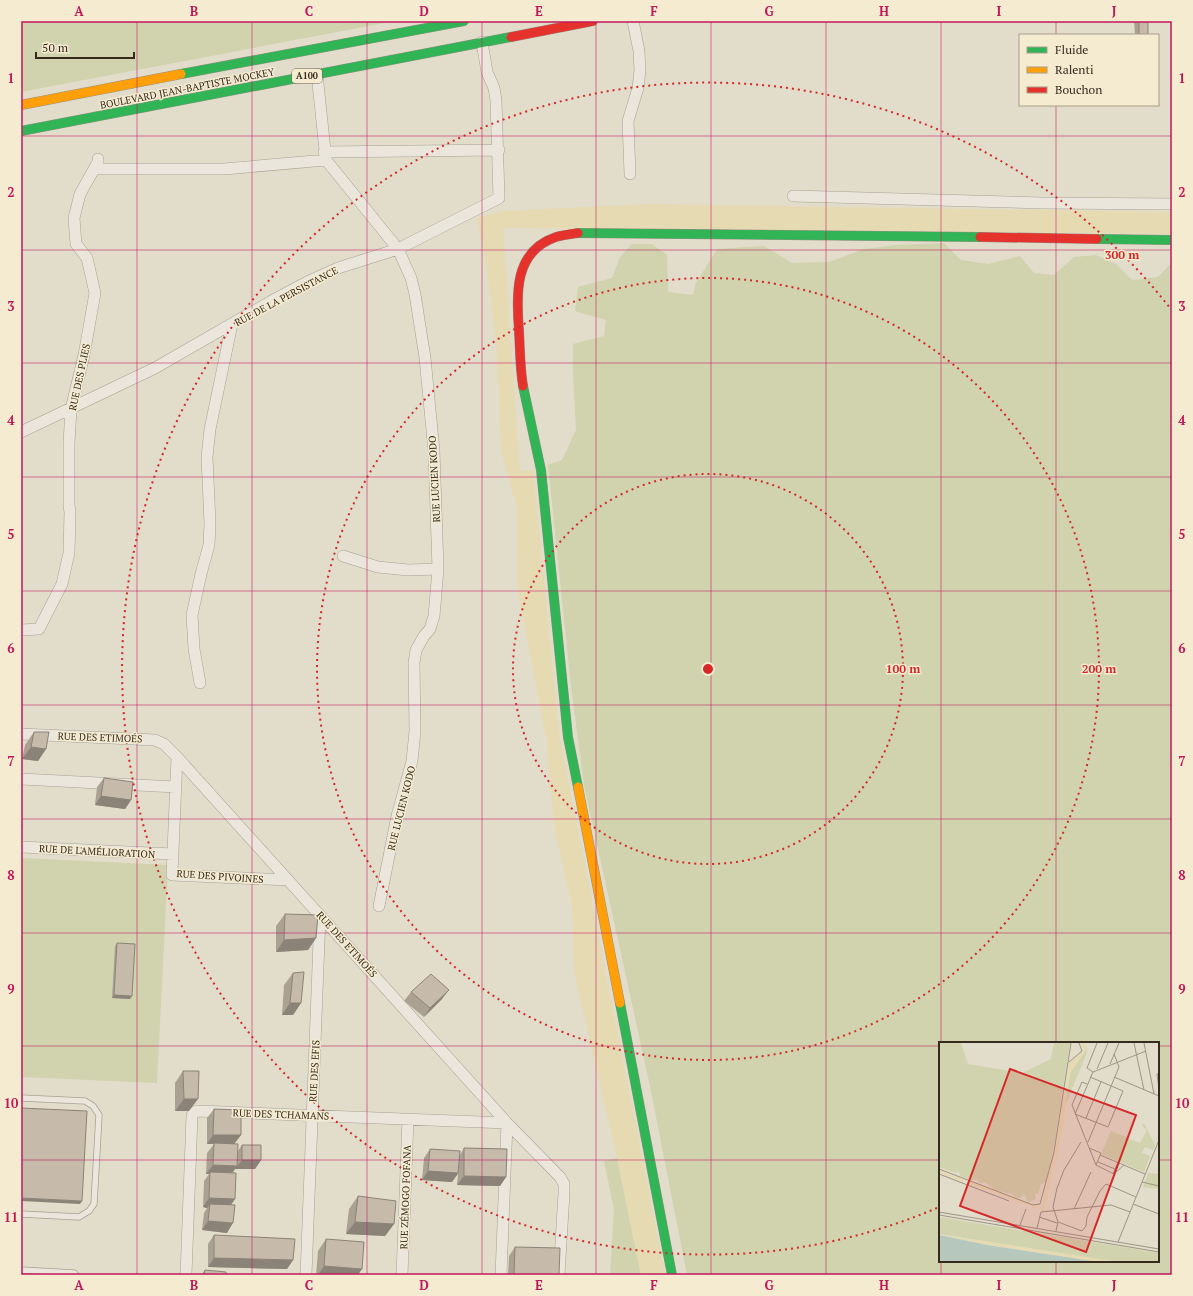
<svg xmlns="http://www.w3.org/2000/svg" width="1193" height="1296" viewBox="0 0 1193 1296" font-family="'PT Serif',serif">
<rect width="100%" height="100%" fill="#e2dcca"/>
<path fill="#d0d3ad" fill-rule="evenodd" d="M21,21H395L21,92Z
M944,243L961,260L988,264L1020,256L1034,273L1054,275L1074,257L1096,255L1116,264L1132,280L1158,277L1172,262V1275H687L650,1086L584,785L571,686L548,465L562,460L576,430L573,373V344L604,336L606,320L575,311L578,287L612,278L620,257L632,244H652L667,255L668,292L693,295L696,283L717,249L764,246L792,263L829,262L864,249L897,245ZM940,1043H1158V1261H940Z
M21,858L168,865L157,1083L21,1077Z
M617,1158L641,1275H610L614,1209L604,1161Z"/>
<path fill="#e6dab2" d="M647,204L1172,212V234L503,228L520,471L533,470L559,733L665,1275H641L617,1158L574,971L572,906L554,827L546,739L518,591L517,508L501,450L496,341L485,256L477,218L502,211Z"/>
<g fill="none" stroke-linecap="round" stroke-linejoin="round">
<g stroke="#a7a194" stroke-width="7">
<path id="lane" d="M21,1098L85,1101L93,1106L99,1115L94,1204L89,1211L79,1217L21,1214
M21,1270L74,1273L76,1275"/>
</g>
<g stroke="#a7a194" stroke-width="12">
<path id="street" d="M317,74L326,160L398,249L411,278L415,294L425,358L434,451L438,569L434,616L430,629L424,636L416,650L414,663L415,731L412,761L397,816L379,906
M324,152L499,150
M94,169H224L326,160
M630,174L628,121L638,88L640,70L639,51L633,21
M793,196L1043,203L1172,204
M21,432L155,368L275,299L307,282L338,268L398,249L499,198L496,100L494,88L487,72L482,42
M343,556L378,567L408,570L438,569
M21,630L39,629L62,584L69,553L70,512L69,506V443L71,409L84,355L95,293L87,258L76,244L74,218L80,194L98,162V159
M200,683L194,649L192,615L201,574L209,545L210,523L207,457L210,429L232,324
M21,734L155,740L164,744L177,757L507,1123L560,1177L564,1184V1193L559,1275
M177,757L172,875L288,880
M21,779L176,787
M21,847L173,854
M186,1275L192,1116L193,1113L197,1111L507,1123L501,1275
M306,1275L320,915
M402,1275L408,1119"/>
</g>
<g stroke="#979084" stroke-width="10">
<path id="fast" d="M181,74L464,21
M21,131L511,37
M578,233L980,237
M1097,239L1172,240
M523,386L541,470L568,737L578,787
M620,1003L672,1275"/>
</g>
<g stroke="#979084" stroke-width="10">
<path id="slow" d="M21,105L181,74
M578,787L620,1003"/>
</g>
<g stroke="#979084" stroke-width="10">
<path id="jam" d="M511,37L593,21
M980,237L1097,239
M523,386C520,368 520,349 519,331C516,294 514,251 556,237C563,235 571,234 578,233"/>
</g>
<use href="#lane" stroke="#eae6dc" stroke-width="5.5"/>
<use href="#street" stroke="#eae6dc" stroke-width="11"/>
<use href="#fast" stroke="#30b455" stroke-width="9"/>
<use href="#slow" stroke="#ff9f0a" stroke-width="9"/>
<use href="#jam" stroke="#e5322d" stroke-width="9"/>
</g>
<path fill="#aaa193" d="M1134,21H1148V35H1135Z
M34,732L46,749L38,761L22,759L25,745Z
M104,778L131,800L125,809L95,805L97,787Z
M285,914L316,938L308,950L276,952V926Z
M117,943L130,999L112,998L115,946Z
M293,973L301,1003L293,1015H282L284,985Z
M411,992L442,999L424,1017L404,1001Z
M183,1071L189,1111H175V1083Z
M214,1109L241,1135L234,1144L238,1151L242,1145L261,1160L255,1169H235L232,1173L231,1205L227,1233L202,1230L204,1213L207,1208L203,1207L204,1181L209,1174H206L207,1153L214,1144H207V1118Z
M464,1148L506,1177L500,1186L457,1185L458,1174L452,1182L422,1180L424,1158L430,1149L460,1155Z
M358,1196L394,1224L385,1236L346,1234L349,1209Z
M214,1235L293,1260L287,1269L208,1267V1244Z
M326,1239L358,1275H316L318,1251Z
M515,1247L559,1275H508L509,1256Z
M205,1270L226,1275H201Z"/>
<path fill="#8b8378" d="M31,747L46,749L38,761L22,759Z
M101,796L131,800L125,809L95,805Z
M316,938L308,950L276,952L284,940Z
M449,990L442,999L424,1017L430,1008Z
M114,995L132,996L130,999L112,998Z
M290,1003H301L293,1015H282Z
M184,1099H198L189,1111H175Z
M213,1135H241L234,1144H207Z
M242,1160H261L255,1169H235Z
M213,1165L237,1166L231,1175L210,1172L209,1174H206Z
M428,1171L458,1173L452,1182L422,1180Z
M464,1176L506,1177L500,1186L457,1185Z
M21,1198L82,1201L80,1204L21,1201Z
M209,1198L235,1199L229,1208L210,1204L207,1208L203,1207Z
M208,1221L233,1223L227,1233L202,1230Z
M355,1222L394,1224L385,1236L346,1234Z
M214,1258L293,1260L287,1269L208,1267Z
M324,1266L362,1269L358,1275H318Z"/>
<path fill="#c6bbab" stroke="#8b8378" d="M1139,21H1148V35H1139Z
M34,732H49L46,749L31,747Z
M104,778L133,782L131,800L101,796Z
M21,824H22L21,835Z
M285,914L318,915L316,938L284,940Z
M117,943L135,944L132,996L114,995Z
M304,972L301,1003H290L293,973Z
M431,974L449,990L430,1008L411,992Z
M183,1071H199L198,1099H184Z
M21,1108L87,1111L82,1201L21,1198Z
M214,1109L241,1110V1135H213Z
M214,1143L238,1144L237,1166L213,1165Z
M242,1145H261V1160H242Z
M464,1148L507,1149L506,1177L464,1176Z
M430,1149L460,1151L458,1173L428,1171Z
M210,1172L236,1173L235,1199L209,1198Z
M358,1196L396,1201L394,1224L355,1222Z
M210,1204L235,1205L233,1223L208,1221Z
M214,1235L295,1239L293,1260L214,1258Z
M326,1239L364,1242L362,1269L324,1266Z
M515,1247L560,1248L559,1275H514Z
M205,1270L226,1272V1275H204Z"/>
<path fill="none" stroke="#c2185b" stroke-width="1" stroke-opacity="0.55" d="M137,21V1275M252,21V1275M367,21V1275M482,21V1275M596,21V1275M711,21V1275M826,21V1275M941,21V1043M1056,21V35M1056,105V1043M21,136H1172M21,250H1172M21,363H1172M21,477H1172M21,591H1172M21,705H1172M21,819H1172M21,933H1172M21,1046H940M1158,1046H1172M21,1160H940M1158,1160H1172M941,1261V1275M1056,1261V1275"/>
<g fill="none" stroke="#d62828" stroke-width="2" stroke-dasharray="2 4">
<circle cx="708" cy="669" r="195"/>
<circle cx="708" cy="669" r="391"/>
<path d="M937 1208A586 586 0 1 1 1170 308"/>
</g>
<g text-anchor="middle" stroke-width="3" stroke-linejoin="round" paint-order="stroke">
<rect fill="#f4ebd0" stroke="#6f6453" stroke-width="1" x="292" y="69" width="30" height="14" rx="3"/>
<g font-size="9" font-weight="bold" fill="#362a1d">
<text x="307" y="79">A100</text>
</g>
<g font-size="10" fill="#362a1d" stroke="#f4ebd0">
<text transform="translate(187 88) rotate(-11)" y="4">BOULEVARD JEAN-BAPTISTE MOCKEY</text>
<text transform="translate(286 296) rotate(-28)" y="4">RUE DE LA PERSISTANCE</text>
<text transform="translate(79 377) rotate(-78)" y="4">RUE DES PLIES</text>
<text transform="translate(434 479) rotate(-93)" y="4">RUE LUCIEN KODO</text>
<text transform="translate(100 737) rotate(2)" y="4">RUE DES ETIMOÉS</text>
<text transform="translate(401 808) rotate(-76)" y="4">RUE LUCIEN KODO</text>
<text transform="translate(97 851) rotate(3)" y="4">RUE DE L'AMÉLIORATION</text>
<text transform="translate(220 876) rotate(4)" y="4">RUE DES PIVOINES</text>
<text transform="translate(347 944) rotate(48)" y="4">RUE DES ETIMOÉS</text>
<text transform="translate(314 1071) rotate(-87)" y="4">RUE DES EFIS</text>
<text transform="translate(281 1114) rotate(2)" y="4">RUE DES TCHAMANS</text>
<text transform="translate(405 1197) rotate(-88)" y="4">RUE ZÉMOGO FOFANA</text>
</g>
</g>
<g transform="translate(939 1042)">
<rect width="220" height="220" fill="#e2dcca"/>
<path d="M0,1H22L29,22L83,31L112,17L115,1H131L115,104L107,140L102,142L99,152L96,151L97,157L89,160L85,152L81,156L76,155L73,152L56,148L46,140L41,141L38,137L32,138L21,134L20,129L17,131L0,125ZM146,1L148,7L147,13L126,64L132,27L147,8ZM205,81L216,103L214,108L206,105L203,111L211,114L205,130L162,112L172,89L201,101L208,88L203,84ZM209,131L220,132V147L204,145ZM0,175L220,211V219H172L0,192Z" fill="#d0d3ad"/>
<path d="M141,1H145L148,7L130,33L124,85L105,169L0,131V128L102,166L116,111L130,21L146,8ZM0,192L109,209L172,219H154L48,203Z" fill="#e6dab2"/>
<path d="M0,193L48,203L154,219H0Z" fill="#b6c8bd"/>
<path fill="none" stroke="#9d9585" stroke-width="1" d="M195,1L205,48M205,1L215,52M130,20L143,9L140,1M171,22L180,1M158,27L169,1M154,30L148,26L158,1M220,31L218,32L220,47M151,35L184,49L169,85L136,72L154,30L207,9M175,35L220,54M148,42L143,40L133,63L157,123L175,132L185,123M147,76L162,40M149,100L180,25L175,12M150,106L162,111L157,123M161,113L206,132M159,120L176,127M0,127L94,163L101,162L115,110L132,1M0,132L70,159M174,132L179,120M203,140L220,144M194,162L220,172M135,167L152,130M0,170L220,207M0,173L220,210M100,175L118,181M119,180L143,189M81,183L87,167M98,186L102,170L172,163L191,170M117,189L119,180L114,165L118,146L125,128L142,100M143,189L147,184L148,175L161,149L167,142L197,155M179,200L220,98"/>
<path fill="#d62828" fill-opacity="0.15" stroke="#d62828" stroke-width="2" d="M71,27L197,73L147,210L21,164Z"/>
<rect width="220" height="220" fill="none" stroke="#362a1d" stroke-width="2"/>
</g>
<circle cx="708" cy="669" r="6" fill="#d62828" stroke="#f4ebd0" stroke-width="2"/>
<g font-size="12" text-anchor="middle" font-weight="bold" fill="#d62828" stroke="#f4ebd0" stroke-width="3" stroke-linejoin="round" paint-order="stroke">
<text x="1122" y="259">300 m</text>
<text x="903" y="673">100 m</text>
<text x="1099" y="673">200 m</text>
</g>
<rect width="1193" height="1296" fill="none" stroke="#f4ebd0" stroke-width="44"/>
<rect x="1019" y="34" width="140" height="72" fill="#f4ebd0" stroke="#a89e88"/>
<rect x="1027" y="47" width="20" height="6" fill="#30b455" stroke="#a89e88"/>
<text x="1055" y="54" font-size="12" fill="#362a1d">Fluide</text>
<rect x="1027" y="67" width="20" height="6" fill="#ff9f0a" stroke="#a89e88"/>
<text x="1055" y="74" font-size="12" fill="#362a1d">Ralenti</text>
<rect x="1027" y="87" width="20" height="6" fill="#e5322d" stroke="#a89e88"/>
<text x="1055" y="94" font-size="12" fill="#362a1d">Bouchon</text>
<path d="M36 52v6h98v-6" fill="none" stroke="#362a1d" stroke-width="2"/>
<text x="42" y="52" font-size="12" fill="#362a1d" stroke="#f4ebd0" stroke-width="3" paint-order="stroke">50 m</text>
<rect x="22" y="22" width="1149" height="1252" fill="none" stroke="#c2185b" stroke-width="1.5"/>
<g font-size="13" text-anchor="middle" font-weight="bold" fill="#c2185b">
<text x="79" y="16">A</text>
<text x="194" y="16">B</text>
<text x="309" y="16">C</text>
<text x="424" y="16">D</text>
<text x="539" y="16">E</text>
<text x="654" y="16">F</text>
<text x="769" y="16">G</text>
<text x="884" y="16">H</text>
<text x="999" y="16">I</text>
<text x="1114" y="16">J</text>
<text x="11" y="83">1</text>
<text x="1182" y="83">1</text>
<text x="11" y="197">2</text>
<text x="1182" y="197">2</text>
<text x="11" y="311">3</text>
<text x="1182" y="311">3</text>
<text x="11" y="425">4</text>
<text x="1182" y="425">4</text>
<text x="11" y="539">5</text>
<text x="1182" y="539">5</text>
<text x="11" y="653">6</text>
<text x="1182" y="653">6</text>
<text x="11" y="766">7</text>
<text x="1182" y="766">7</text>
<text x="11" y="880">8</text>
<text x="1182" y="880">8</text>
<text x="11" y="994">9</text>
<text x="1182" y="994">9</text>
<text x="11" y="1108">10</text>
<text x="1182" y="1108">10</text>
<text x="11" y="1222">11</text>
<text x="1182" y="1222">11</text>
<text x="79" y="1290">A</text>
<text x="194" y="1290">B</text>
<text x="309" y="1290">C</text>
<text x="424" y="1290">D</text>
<text x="539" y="1290">E</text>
<text x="654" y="1290">F</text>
<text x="769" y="1290">G</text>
<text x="884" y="1290">H</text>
<text x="999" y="1290">I</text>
<text x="1114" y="1290">J</text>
</g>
</svg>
